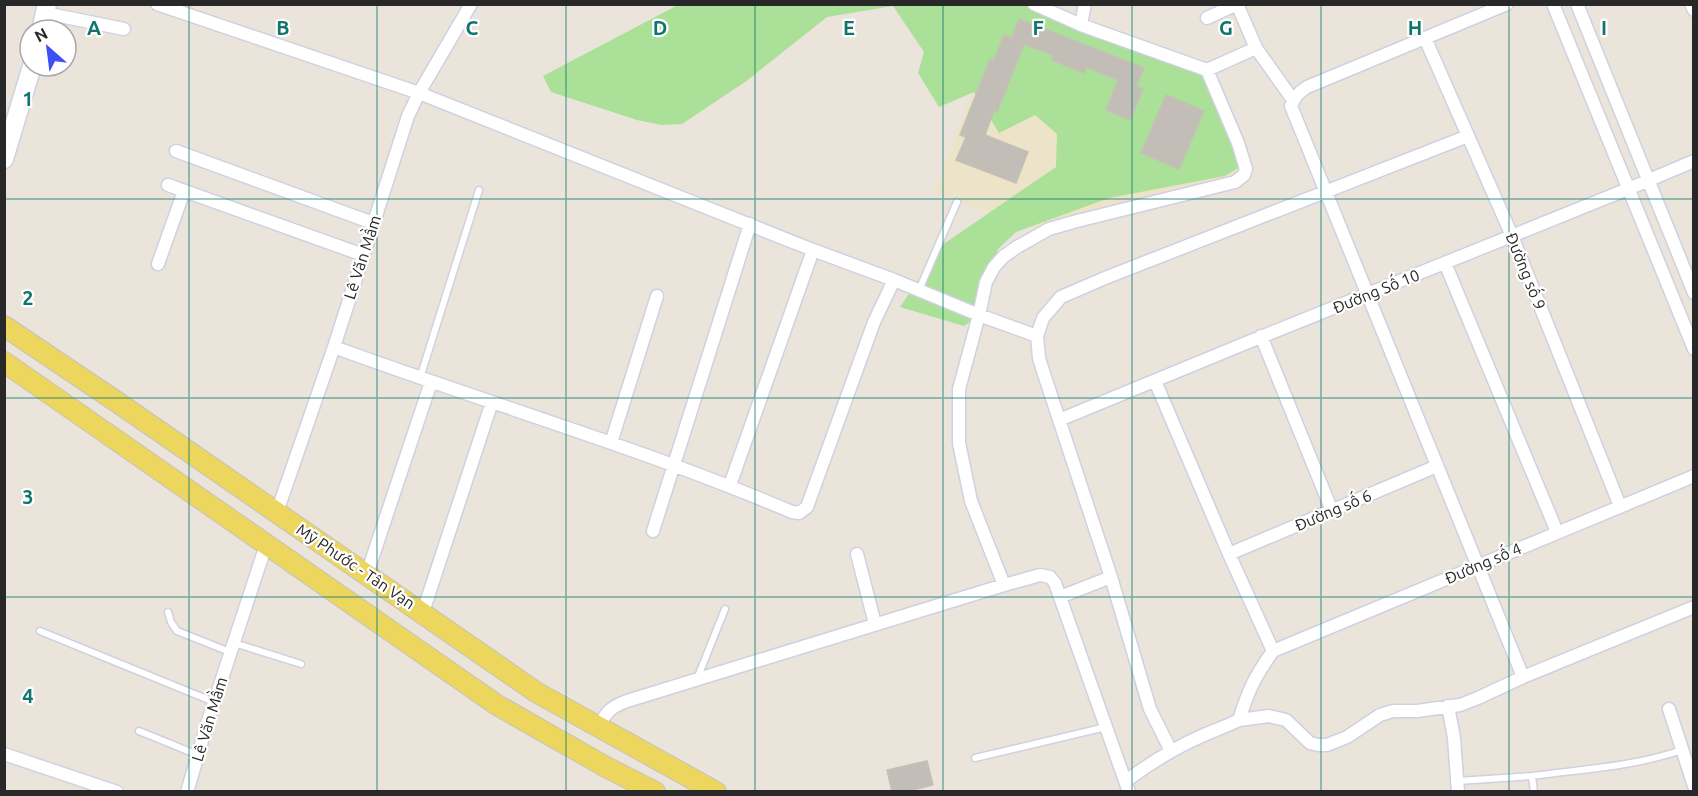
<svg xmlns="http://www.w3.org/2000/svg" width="1698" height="796" viewBox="0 0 1698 796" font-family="Ubuntu,sans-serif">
<rect width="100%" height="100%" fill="#eae4da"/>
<path fill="#ece3c9" d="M1006,5L1242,168L1238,175L1036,229L934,193Z"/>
<path fill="#aae097" d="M678,5H1025L1207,70L1248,162L1225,176L1109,198L1016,232L998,249L979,315L964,326L900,307L942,245L1056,167L1057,134L1035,115L999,133L974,92L939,107L918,73L924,52L893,6L827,17L745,82L682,124L661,125L637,120L551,92L543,76Z"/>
<path fill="#c2beb7" stroke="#c5c0b4" stroke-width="1.5" d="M1019,19L1144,68L1136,86L1143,89L1130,120L1106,110L1118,80L1086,67L1084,73L1052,60L1053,55L1024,44L997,112L994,110L985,135L1028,152L1016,183L956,160L966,137L960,135L990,59L994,61L1004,35L1012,38Z
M1166,95L1204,111L1179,169L1141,153Z
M927,761L933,785L904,792H892L887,770Z"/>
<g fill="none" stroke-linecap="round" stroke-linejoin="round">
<g stroke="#cfd1e1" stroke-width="9">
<path id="lane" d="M919,290L957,202
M420,378L479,190
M168,612L171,622L177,631L230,652
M40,631L214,702
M234,643L301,664
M697,679L725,609
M139,731L198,755
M975,758L1106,727
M1532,776C1584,769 1632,767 1682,750
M1458,781L1532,776L1534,792"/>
</g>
<g stroke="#cfd1e1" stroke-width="15">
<path id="street" d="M157,4L419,93L471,4
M1034,4L1081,25L1207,70L1256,48
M1237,4L1256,48L1293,100
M1507,4L1307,87C1299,92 1294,97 1291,106L1523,677
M1553,4L1694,349
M1577,4L1694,293
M1691,4L1694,10
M45,13L124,29
M1207,18L1237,4
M1081,25L1085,4
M1425,38L1512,236L1620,506
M176,151L373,223
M168,185L363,255
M1445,263L1557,532
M158,264L184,191
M1261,336L1332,511
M334,347C486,403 642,448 792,512L799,513L807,507L874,322L894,280
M1059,420L1246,343L1628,189L1694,161
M611,443L657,296
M730,485L813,250
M277,512L334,347L408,116L419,93L813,250L894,280L979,315L1037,336
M653,531L750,224
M857,554L875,624
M1229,554L1437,466
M367,574L431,382
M1004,585L971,501L959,443V389L979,315L986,282L994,267L1003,257L1017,247L1049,229L1077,221L1235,182L1244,175L1246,169L1238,143L1207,70
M1060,597L1111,577
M423,612L492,402
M1273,651L1694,476
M1448,706L1454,738L1458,792
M1669,709L1694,786
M1239,720L1269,716L1286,720L1310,743L1318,745H1327L1347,737L1380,715L1393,711H1417L1460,705L1478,698L1523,677L1694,607
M599,726C607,711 611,707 627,701L1004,585L1040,575L1050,577L1055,583L1129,792
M1171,751L1150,709L1111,577L1043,371L1039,358L1037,336L1043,318L1061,297L1105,278L1468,136
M4,754L117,792
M1126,781C1150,763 1176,747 1204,735C1215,730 1227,726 1239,720C1248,691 1255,676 1273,651L1229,554L1155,381
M187,792L207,724L266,545"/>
</g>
<g stroke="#cfd1e1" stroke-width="21">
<path id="secondary" d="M41,30L47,4
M4,159L32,66"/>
</g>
<g stroke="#c3c3c3" stroke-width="22">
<path id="primary" d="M4,326L120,404L536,692L716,792
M4,362L497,705L606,767L655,792"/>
</g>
<use href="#lane" stroke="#fff" stroke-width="6"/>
<use href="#street" stroke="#fff" stroke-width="12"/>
<use href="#secondary" stroke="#fff" stroke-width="18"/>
<use href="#primary" stroke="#ecd65d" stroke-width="20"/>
</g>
<path fill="none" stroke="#0f766e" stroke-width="1.5" stroke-opacity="0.55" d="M189,4V792M377,4V792M566,4V792M755,4V792M943,4V792M1132,4V792M1321,4V792M1509,4V792M4,199H1694M4,398H1694M4,597H1694"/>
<g text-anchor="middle" stroke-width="4.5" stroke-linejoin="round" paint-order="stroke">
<g font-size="16" fill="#282828" stroke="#fff">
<text transform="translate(362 257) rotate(-72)" y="6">Lê Văn Mầm</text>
<text transform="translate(1526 271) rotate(68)" y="6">Đường số 9</text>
<text transform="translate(1376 291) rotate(-22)" y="6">Đường Số 10</text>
<text transform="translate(1333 510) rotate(-23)" y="6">Đường số 6</text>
<text transform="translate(1483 563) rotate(-23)" y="6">Đường số 4</text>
<text transform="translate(356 566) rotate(34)" y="6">Mỹ Phước - Tân Vạn</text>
<text transform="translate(209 719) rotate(-73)" y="6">Lê Văn Mầm</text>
</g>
</g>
<g font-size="20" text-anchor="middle" font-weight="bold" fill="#0f766e" stroke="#fff" stroke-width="4.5" stroke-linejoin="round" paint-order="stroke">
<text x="94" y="35">A</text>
<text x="283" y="35">B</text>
<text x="472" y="35">C</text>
<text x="660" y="35">D</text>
<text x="849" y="35">E</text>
<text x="1038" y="35">F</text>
<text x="1226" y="35">G</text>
<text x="1415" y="35">H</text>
<text x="1604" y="35">I</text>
<text x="28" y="106">1</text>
<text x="28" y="305">2</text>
<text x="28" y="504">3</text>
<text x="28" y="703">4</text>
</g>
<rect width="1698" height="796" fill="none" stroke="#282828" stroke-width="12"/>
<g transform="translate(48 48) rotate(332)"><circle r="28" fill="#ffffff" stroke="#a9a9a9" stroke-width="1.5"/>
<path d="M0-4.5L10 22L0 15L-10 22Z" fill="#3d50f4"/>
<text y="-9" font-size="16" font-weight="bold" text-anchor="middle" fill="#282828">N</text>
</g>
</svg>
